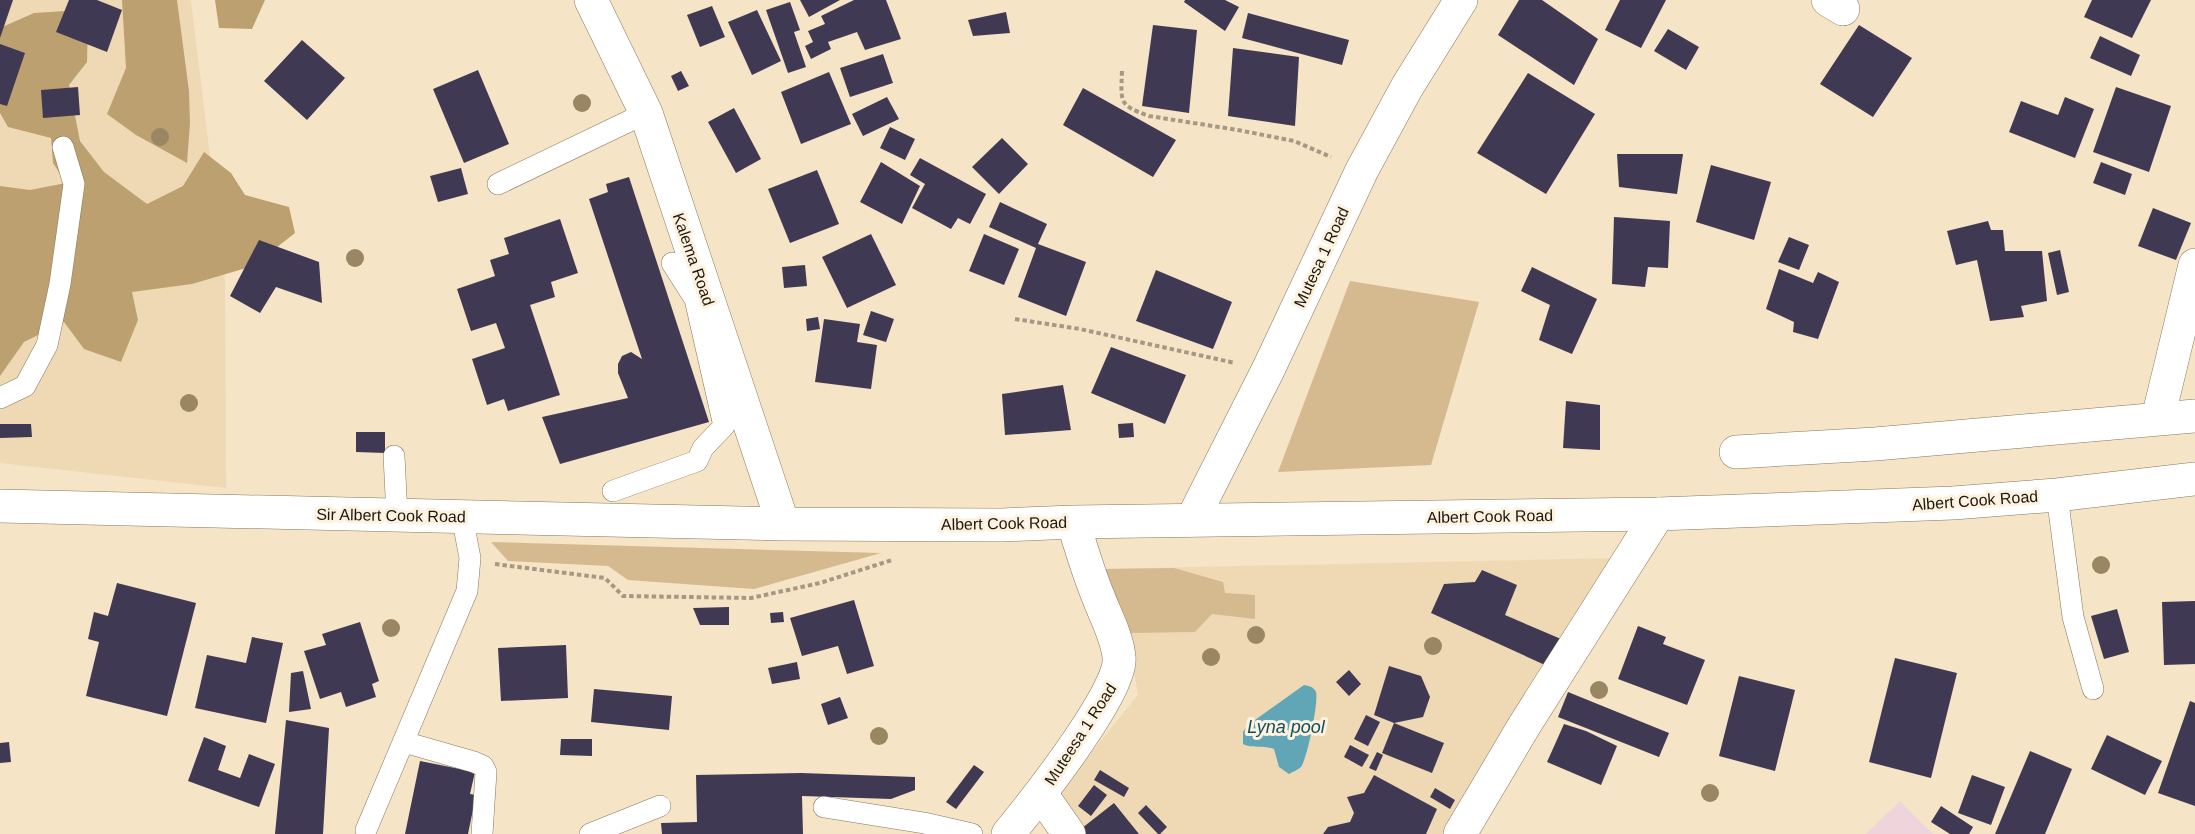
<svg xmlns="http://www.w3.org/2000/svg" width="2195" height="834" viewBox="0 0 2195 834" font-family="Helvetica,sans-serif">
<rect width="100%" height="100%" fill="#f6e4c6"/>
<path fill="#efd9b4" d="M0,0H191L225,280L226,488L0,463Z
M1614,558L1447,834H1087L1059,792L1138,695L1127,633L1103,569Z"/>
<path fill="#efd5db" d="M1900,801L1933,834H1866Z"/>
<path fill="#d4ba8e" d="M1350,281L1479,302L1431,465L1278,472Z
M491,542L881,553L754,589L628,580L608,566L508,561Z
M1174,568L1223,582L1225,593L1255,595V619L1212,614L1195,632L1127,633L1103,569Z"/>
<path fill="#bda06f" d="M122,0H177L189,91L190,123L187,163L136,135L107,114L126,68Z
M215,0H265L252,29L219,28Z
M65,11L88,21L87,62L69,85L80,141L104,172L147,204L183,186L204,152L231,173L245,195L289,207L295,233L253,266L192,284L132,292L138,320L121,362L84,349L64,322L24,342L0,376V186L30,190L66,183L53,163L51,138L8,127L0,113V28L34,13Z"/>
<path fill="#61a6b7" d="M1304,685C1309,686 1314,687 1316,692C1319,700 1307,760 1301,767C1298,770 1292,772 1289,774L1279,767L1274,749C1263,745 1253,749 1243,744V732L1248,725Z"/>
<path fill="#403953" d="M0,0H13L0,38Z
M69,0H97L122,10L107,52L56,32Z
M800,0H840L809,17Z
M854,0H886L901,39L865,50L857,32L828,42L831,49L811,59L805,46L813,42L808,31L825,24L821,16Z
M1185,0H1225L1239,7L1225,31L1184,2Z
M1519,0H1542L1598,39L1574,85L1498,35Z
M1620,0H1666L1641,48L1605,30Z
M2092,0H2151L2132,38L2084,17Z
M790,2L800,30L794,32L806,67L788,73L766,10Z
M712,6L725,37L700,47L687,15Z
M757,10L781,61L752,75L728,22Z
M1006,12L1010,33L973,36L968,20Z
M1248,13L1349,40L1342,65L1242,38Z
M1153,25L1197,30L1189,113L1142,106Z
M1859,25L1912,58L1873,117L1820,84Z
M1668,29L1699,47L1686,70L1654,51Z
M2100,36L2140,55L2131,76L2090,58Z
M302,40L345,78L307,120L264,81Z
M0,44L25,53L7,106L0,104Z
M1233,48L1299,57L1295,126L1228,116Z
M883,54L893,83L850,97L840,68Z
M478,70L509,144L464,163L433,89Z
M681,71L689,86L678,91L671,76Z
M829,72L851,124L801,144L781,92Z
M1528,73L1595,114L1546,194L1477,153Z
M78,87L80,115L43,118L41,90Z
M2116,87L2171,106L2149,172L2093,152Z
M1083,88L1176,140L1153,177L1063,125Z
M887,97L899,119L863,136L852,114Z
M2065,97L2094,109L2075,158L2009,132L2021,101L2058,115Z
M734,108L761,159L736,173L708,122Z
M890,127L915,139L905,160L880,148Z
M1002,138L1028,164L999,194L972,167Z
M1617,154H1683L1677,194L1619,187Z
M920,158L986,194L970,224L958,218L951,229L912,208L925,184L910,175Z
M881,162L920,186L902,224L860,202Z
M2101,162L2132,174L2125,195L2093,183Z
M1711,165L1771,182L1754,240L1696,222Z
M461,168L468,194L438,202L430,176Z
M817,170L839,224L790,243L768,189Z
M629,177L709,422L560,464L542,417L628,398L618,373V364L622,356L631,352L642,359L589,199L608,192L606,184Z
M1000,202L1047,224L1038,244L1086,262L1066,316L1018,297L1036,248L989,227Z
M2153,208L2191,223L2176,260L2138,246Z
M1614,217L1670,221L1668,268L1648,267L1645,287L1612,284Z
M560,219L578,273L551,282L555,297L530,305L560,395L508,411L504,399L487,405L472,359L505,348L496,323L471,331L457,289L495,276L490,260L509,254L504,238Z
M1988,221L1991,230H2003L2005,251H2042L2047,301L2021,306L2024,317L1990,321L1977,260L1956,265L1947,231Z
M871,234L896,285L847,308L822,257Z
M984,234L1019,249L1004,285L969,271Z
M1789,237L1809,245L1799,270L1778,262Z
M259,240L319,262L322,303L276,287L260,313L230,296Z
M2060,250L2069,292L2057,295L2048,253Z
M805,265L807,286L784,288L782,267Z
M1532,267L1597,299L1572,354L1539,340L1550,305L1521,291Z
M1779,269L1813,283L1818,272L1839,282L1818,339L1793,332L1794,322L1766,309Z
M1156,270L1232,302L1213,349L1136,321Z
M871,311L894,319L886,342L863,335Z
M818,317L820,329L807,331L806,319Z
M824,319L860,324L857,342L877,345L871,389L815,382Z
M1111,347L1186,375L1165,424L1091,393Z
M1063,385L1071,430L1005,435L1002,394Z
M1566,401L1600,405V450L1563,448Z
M1133,423L1134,437L1119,438L1118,424Z
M0,424H31L32,437L0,438Z
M356,432H385V453L356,452Z
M1482,570L1517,585L1505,615L1568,642L1556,670L1431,613L1444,584L1475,582Z
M117,583L196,603L167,716L86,696L99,642L88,639L94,612L108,616Z
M854,600L874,666L847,674L838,646L802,656L790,618Z
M2195,601V664L2164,665L2162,602Z
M729,607V625H700L693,608Z
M2117,609L2129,652L2104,659L2091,616Z
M783,612L784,622L771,623L770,613Z
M360,622L379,681L372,684L376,697L346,707L341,692L320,699L304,651L326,645L322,634Z
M1638,626L1666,637L1663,644L1705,660L1687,705L1618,679Z
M252,637L283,643L266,723L195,708L207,655L246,663Z
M566,645L568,698L501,701L498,648Z
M1895,658L1957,673L1931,778L1869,762Z
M797,662L800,679L772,684L768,668Z
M1389,666L1421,676L1430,697L1423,717L1394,723L1374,715Z
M1349,670L1361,684L1349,696L1336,682Z
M303,671L311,709L289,712L291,673Z
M1739,676L1795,690L1775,771L1719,756Z
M594,689L672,696L669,730L591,722Z
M1568,692L1669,733L1659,757L1558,717Z
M840,697L848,718L828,725L821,704Z
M2190,701L2195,703V806L2158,793Z
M1366,715L1380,722L1368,746L1354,739Z
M286,720L329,728L323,834H275Z
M1394,723L1444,743L1432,773L1382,753Z
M1564,724L1586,731L1617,746L1601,785L1547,762Z
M2107,735L2162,761L2145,795L2091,769Z
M204,737L226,746L218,770L240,778L249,754L275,764L259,807L188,781Z
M561,739H592V756L560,755Z
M9,742L11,762L0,763V743Z
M1350,745L1369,755L1362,767L1344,757Z
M2030,751L2072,769L2045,834H1995Z
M1377,752L1383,755L1376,771L1369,768Z
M420,761L475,772L470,794L476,795L468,834H405Z
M974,765L984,772L956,809L946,802Z
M1100,770L1129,788L1124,797L1094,780Z
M801,773L915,777V790L891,799L802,796L803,834H662L661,823L697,822L696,775Z
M1374,775L1437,809L1426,834H1323L1328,827L1350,822L1354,813L1347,797L1364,793Z
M1972,775L2005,787L1991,825L1958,813Z
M1094,785L1107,795L1091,816L1078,806Z
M1435,788L1455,800L1450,809L1430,797Z
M1114,803L1139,834H1078L1077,832Z
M1146,805L1167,827L1160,834H1158L1138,813Z
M1941,806L1973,827L1969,834H1950L1931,822Z"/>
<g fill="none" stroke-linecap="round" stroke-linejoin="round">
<g stroke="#87775c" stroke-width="22">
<path id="lane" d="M498,184L646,113
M0,398L25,386L47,345L60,284L74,184L63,147
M394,456L397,515
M613,491L697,461L703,448L724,426L695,299L672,263
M2057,495L2073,617L2093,689
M404,742L474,762L483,766L486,772L482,834
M824,807L924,823L972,834
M366,830L467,591L470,558L462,516
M590,834L660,806"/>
</g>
<g stroke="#87775c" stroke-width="34">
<path id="street" d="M1828,0L1843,9
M2158,418L2195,265
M1736,452L1875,444L2195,416
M1192,520L1268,370L1362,170L1407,87L1461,0
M1041,794L1069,834
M1460,834L1524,726L1658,514"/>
</g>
<g stroke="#87775c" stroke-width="34">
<path id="secondary" d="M591,0L646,113L783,524
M0,506L783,524L1001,525L1073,522L1658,514L1953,503L2057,495L2195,479
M1008,834C1032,805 1124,689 1119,657C1117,636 1105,615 1098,596C1088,572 1081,547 1073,522"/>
</g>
<path stroke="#a69882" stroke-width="4" stroke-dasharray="4.5 3" stroke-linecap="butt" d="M1122,71C1121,102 1118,105 1149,116L1238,130L1294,141L1331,157
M1015,319L1080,329L1235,363
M495,564L605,578L623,596L751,598L820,583L892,560"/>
<use href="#lane" stroke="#fff" stroke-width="21"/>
<use href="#street" stroke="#fff" stroke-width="33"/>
<use href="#secondary" stroke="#fff" stroke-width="33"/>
</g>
<g fill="#9a8663">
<circle cx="582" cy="103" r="9"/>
<circle cx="160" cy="137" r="9"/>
<circle cx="355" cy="258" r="9"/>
<circle cx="189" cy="403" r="9"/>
<circle cx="2101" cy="565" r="9"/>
<circle cx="391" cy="628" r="9"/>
<circle cx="1256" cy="635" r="9"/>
<circle cx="1433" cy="646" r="9"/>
<circle cx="1211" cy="657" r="9"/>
<circle cx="1599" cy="690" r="9"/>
<circle cx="879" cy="736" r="9"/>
<circle cx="1710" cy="793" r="9"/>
</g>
<g text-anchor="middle" stroke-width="6" stroke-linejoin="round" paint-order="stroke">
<g font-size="16" fill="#1e170d" stroke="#fdf2e0">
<text transform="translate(1321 257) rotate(-65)" y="6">Mutesa 1 Road</text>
<text transform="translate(694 259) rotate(71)" y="6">Kalema Road</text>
<text transform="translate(1975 500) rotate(-4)" y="6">Albert Cook Road</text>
<text transform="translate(391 515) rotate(1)" y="6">Sir Albert Cook Road</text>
<text transform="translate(1490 516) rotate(-1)" y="6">Albert Cook Road</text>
<text transform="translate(1004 523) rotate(-1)" y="6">Albert Cook Road</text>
<text transform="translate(1080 734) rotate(-57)" y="6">Muteesa 1 Road</text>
</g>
<g font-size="18" font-style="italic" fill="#104e5b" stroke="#fdf2e0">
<text x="1286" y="733">Lyna pool</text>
</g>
</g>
</svg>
